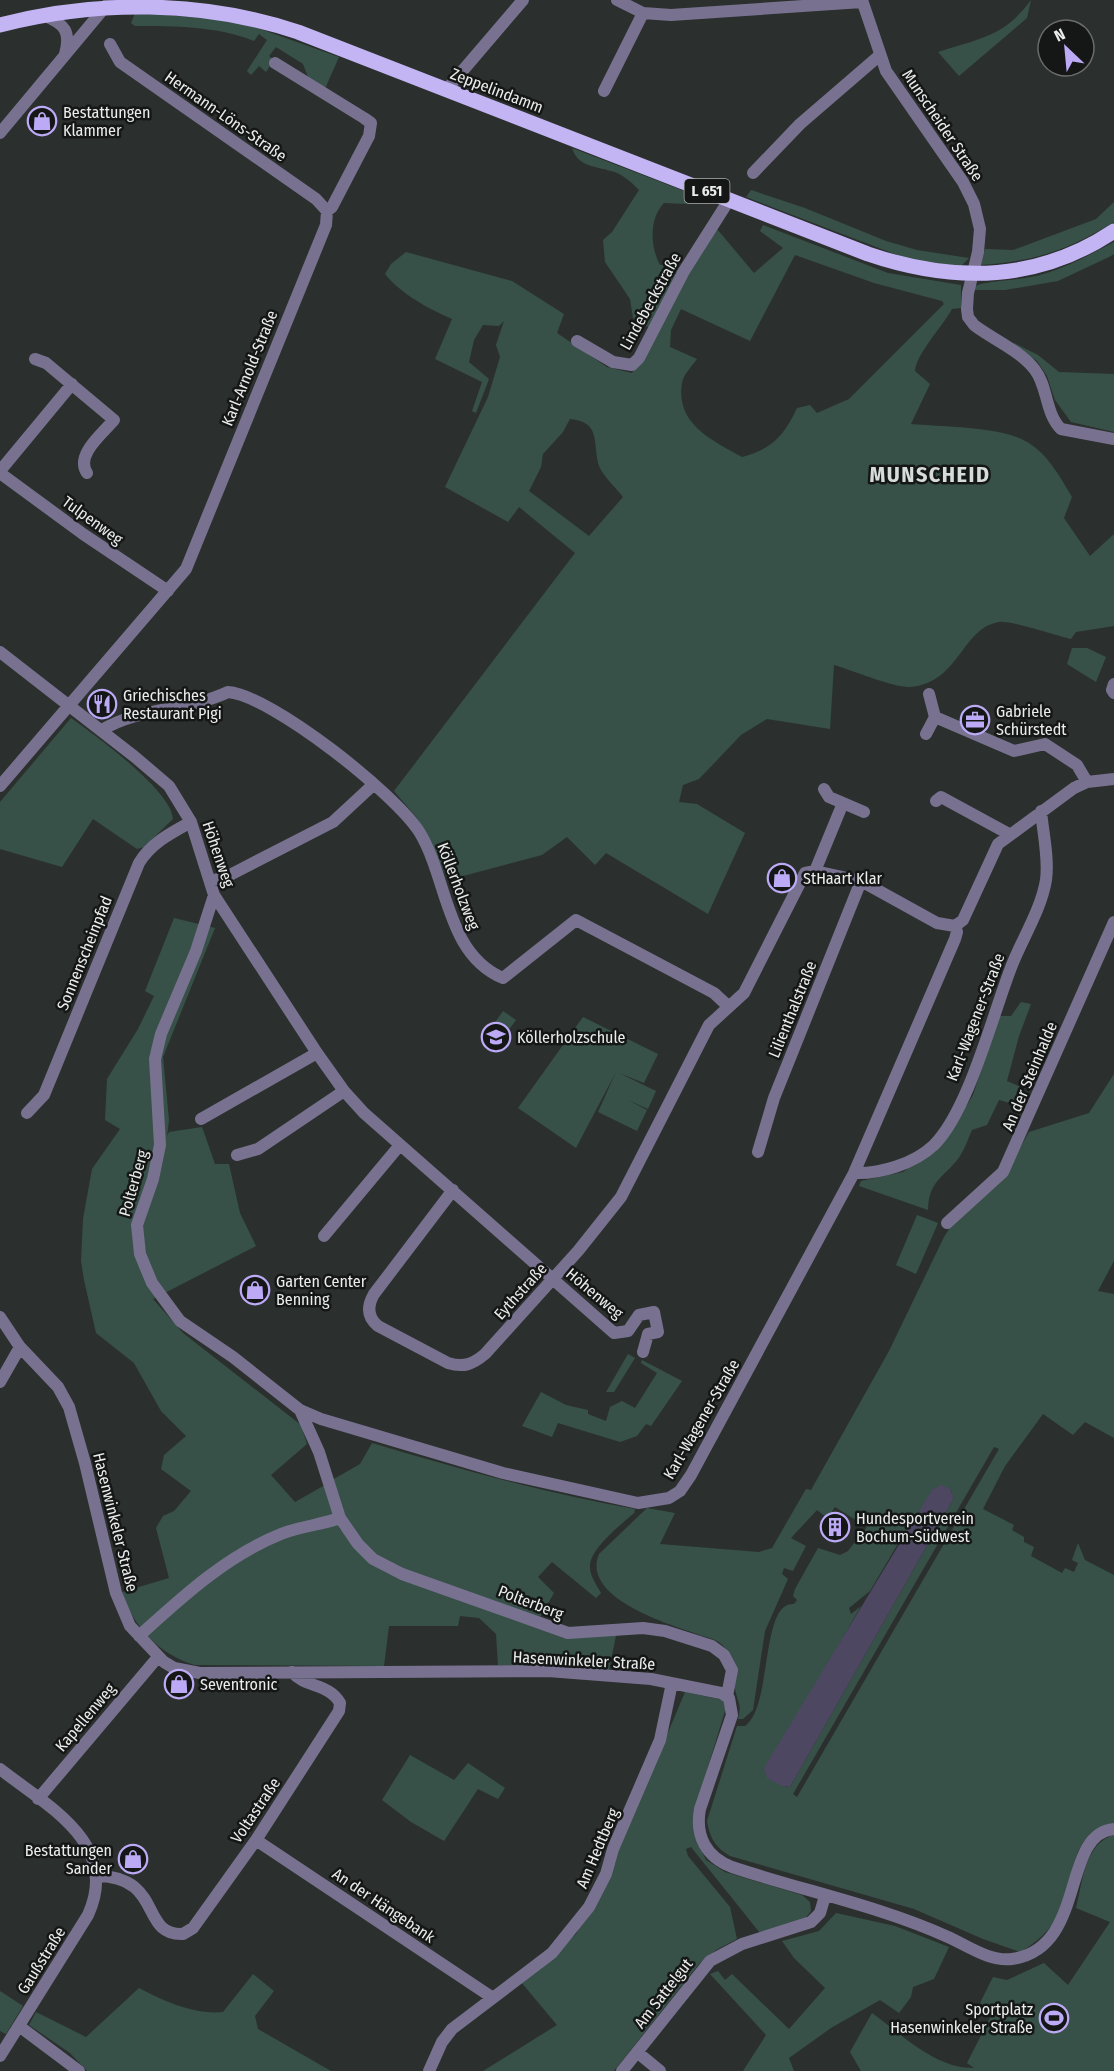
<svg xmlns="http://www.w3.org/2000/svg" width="1114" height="2071" viewBox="0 0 1114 2071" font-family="'Fira Sans Condensed',sans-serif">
<rect width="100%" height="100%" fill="#2b302e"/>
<path fill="#375148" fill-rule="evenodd" d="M1031,0L1027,18L959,76L938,52C980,38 1004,37 1031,0Z
M135,13L235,20L339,57L324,91L310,82L303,64L276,47L269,56L274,60L266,72L259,66L251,75L247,71L267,40L259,34L254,41C216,26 176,26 135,26L131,23Z
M572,148L692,194L686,204L664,203C649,218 650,247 660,265L671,263L681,268L717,229L754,273L783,248L760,231L763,225L888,273L961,285V308L952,309C943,326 916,354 915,371L930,384L911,424C943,427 1002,426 1029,443C1049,456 1060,477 1072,497L1064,518L1090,556L1114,534V626L1076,632L1071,639C1057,636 1010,620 999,622C961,628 960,683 910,687C895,688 851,670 834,665L830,729L767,719L741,735L699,779L683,785L679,802L697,804L745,833L708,914L606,853L595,865L567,837L542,855L448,880L417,818L394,791L575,553L519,507L508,522L445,487L488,397L500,357L496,345L504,321L499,326L483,325L474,340L469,362L489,379L476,413L472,411L482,382L435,359L452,319C429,309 401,294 385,274L391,264L406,252L512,281L564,314L557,333L607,367L632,373L652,339L650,328L633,318L630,299L605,262L603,240L612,232L639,190C631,182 623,174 611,171C595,166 578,167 572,148ZM795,255L874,283L942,301L944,304L849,399L817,413L810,405L797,408C784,436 772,449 742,457C713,441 675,424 682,383C683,375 692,366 697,359L670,347L671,330L681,309L750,341ZM570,419C602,422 592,443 599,466C603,476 616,488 623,497L589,536L529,491L541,467L543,454L563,432Z
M751,190L805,208L886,241L917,250L969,258L961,266L910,260L746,197Z
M1114,202V222C1066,251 1036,261 980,265L985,249L1013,250L1096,219Z
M1114,242V254L1111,256L1058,281L1005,290H973L975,286C993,280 1012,281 1031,277C1061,271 1087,256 1114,242Z
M1014,343L1038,355L1059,372L1114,374V432L1071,422L1055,400L1047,376L1037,361L1014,346Z
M1072,648H1087L1106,657L1096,682L1067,664Z
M71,718C95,735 172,791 173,819L144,847L137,849L93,819L62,867L0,849V802Z
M174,918L215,928L163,1057L169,1120L167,1136L169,1132L202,1127L215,1164H229L240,1213L256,1246L153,1299L183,1333L301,1425L307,1444L271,1475L295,1502L325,1485L339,1528L373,1564L556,1633L617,1631L609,1670L498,1665L496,1634L479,1618L460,1616L458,1626H389L384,1666L195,1665C160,1655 133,1627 122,1592L169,1578L156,1528L163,1516L174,1511L191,1491L161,1469L164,1455L186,1436L161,1411L134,1363L96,1333L84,1280L81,1261L83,1219L92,1169L120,1129L105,1120L107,1079L138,1029L154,996L145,991Z
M1021,1002L1031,1004L1019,1036L1007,1081L1023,1088L1017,1105L999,1100L987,1125L972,1130C968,1139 964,1151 958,1159C942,1179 929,1181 928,1210L859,1186L861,1181L903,1172L943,1144L973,1095L999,1016H1011Z
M503,1011L516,1020L501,1040L489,1031Z
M583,1017L658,1054L644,1083L619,1073L656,1091L648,1109L628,1100L647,1110L637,1131L598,1112L616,1072L576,1148L518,1108Z
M1114,1074V1261L1098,1291L1114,1294V1438L1085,1422L1073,1435L1043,1414L1005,1466L983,1509L1014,1525L1012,1530L1024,1537V1542L1034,1547L1031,1556L1062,1573L1065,1568L1074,1572L1078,1563L1072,1560L1078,1543L1085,1560L1114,1575V1823C1068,1832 1076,1879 1059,1913C1050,1931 1037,1942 1020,1952L983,1939L914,1909L730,1856C715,1847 710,1838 707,1821L737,1726H745C773,1707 760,1601 794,1604L797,1600L793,1596L795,1589L818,1548L840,1555L848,1551L867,1527L835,1507L827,1518L817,1510L791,1538L806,1546L793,1571L784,1568L782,1574L788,1579L765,1631L753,1710L743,1719H738C742,1703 738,1704 735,1689C730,1672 736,1656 720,1643C714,1638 701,1636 694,1633C665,1623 581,1597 599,1554L647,1508L675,1513L660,1544L759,1552L772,1548L806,1489L811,1490L889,1351L944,1237L951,1226L1001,1181L1029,1132L1089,1113ZM994,1447L999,1449L797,1797L793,1794ZM950,1489L954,1498L790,1787L782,1786L836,1650L861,1606L851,1614L849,1608L870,1591L899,1542Z
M917,1215L938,1223L916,1274L896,1265Z
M628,1354L635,1358L614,1392H606Z
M642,1360L682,1381L651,1426L646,1424L637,1436L620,1442L558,1423L552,1437L522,1426L541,1392L566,1405L588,1410V1414L606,1421L610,1407L622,1401L635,1408L657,1373L641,1363Z
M372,1443C459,1469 545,1493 635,1509L634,1513C622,1524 589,1549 590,1567C590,1576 597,1586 601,1593L596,1598L552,1562L538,1577L554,1593L540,1617L463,1592L378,1559L344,1519L332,1480L360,1464Z
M685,1692L728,1701L693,1816L696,1840L706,1860L725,1872L802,1895L810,1902L811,1911L805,1919L760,1933L691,1847L686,1849L688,1856L730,1907L737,1939L716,1950L699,1964L614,2071H483L557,2025L521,1982L576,1934L640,1799Z
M410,1755L454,1780L468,1763L505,1788L498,1799L478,1789L444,1841L411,1822L382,1800Z
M1114,1834V2071H861L850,2052L872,2013C901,2034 936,2069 974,2068L967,2063L993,2012L980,2003L993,1977L1007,1980L1044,1963L1068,1985L1110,1922L1076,1908C1084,1878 1083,1847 1114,1834Z
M836,1913L895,1926L949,1947L934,1979L913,1987L911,1997L899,2013L880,2000L831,2028L789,2058L794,2071H743L766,2035L710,1974L718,1971L725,1980L732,1974L789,2029L825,1988L794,1958L782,1941L819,1931Z
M253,1974L274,1991L255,2016L258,2029L331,2071H87L70,2053L29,2025L36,2012L86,2037L139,1988C164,2001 194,2015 223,2012Z
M0,1991L23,2006L6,2034L0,2031Z"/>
<path fill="#4d4762" d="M941,1485L950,1489L954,1498L790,1787L782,1786L767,1778L764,1768L932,1490Z"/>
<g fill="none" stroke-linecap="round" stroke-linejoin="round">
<path stroke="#787290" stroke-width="12" d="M617,0L643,13L671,15L862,2
M862,0L886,71L963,182L974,204L980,229L978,252L968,293L967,309L968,317L974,325C992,339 1021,351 1035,370C1048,387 1045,413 1061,429L1114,439
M45,16C65,24 71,32 65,54
M110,44L120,62L316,199L327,211
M447,89L523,0
M604,91L643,13
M0,133L111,0
M753,173L800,124L880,55
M577,341L613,362L632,365L639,358L684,271L729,200
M35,359L46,363L114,420C102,434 75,455 87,473
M0,471L72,384
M0,473L83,534L168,591
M0,652L135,757L169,786L191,822L214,895L317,1053L344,1091L364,1113L614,1333L628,1331L639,1315L654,1312L658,1332L648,1334L643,1352
M1114,684L1112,690L1114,693
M929,694L935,717
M102,730C140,707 188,711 228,692C271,695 397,795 420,833C448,880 446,954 503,978L576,920L714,993L729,1007
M926,734L935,717L1014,751L1045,744L1077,765L1087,782
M0,786L186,569L326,225L327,211L332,207L369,136L371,123L364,118L275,63
M936,801L941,797L1009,834
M843,803L864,812
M815,871L843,803L829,797L824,789
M210,881L226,877L333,822L374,784
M214,895L196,951L161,1034L155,1059L160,1145L153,1179L137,1225L140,1254L152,1283L180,1321L233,1357L300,1410L319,1452L340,1518L358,1544L373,1559L402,1574L568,1633L643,1628L665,1631L712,1646L724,1655L732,1670L727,1696
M955,926L963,920L998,844L1074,788L1087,782L1114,779
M27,1113L44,1095L139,863C151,843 171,833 191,822
M201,1119L317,1053
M758,1152L774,1098L861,881
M237,1155L258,1149L344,1091
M854,1173C880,1174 914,1164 934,1145C969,1110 993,1013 1012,965C1023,937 1041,910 1046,880C1049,858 1043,833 1041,811
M453,1190L374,1294C367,1306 367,1317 378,1326L448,1363C464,1368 473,1364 485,1354L578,1251L621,1197L709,1025L744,993L805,873L815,871L861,881L937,923L955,926
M947,1223L1003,1172L1114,922
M324,1236L400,1145
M0,1317L20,1347L58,1387L69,1407L85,1463L116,1593L130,1626L164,1662L174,1668L200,1673L548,1671L651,1679L721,1693L729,1698L732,1715L700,1809C695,1836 706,1857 732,1867C804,1891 880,1906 948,1937C968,1946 990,1962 1012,1959C1088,1948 1060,1834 1114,1829
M0,1382L20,1347
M300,1410L321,1419L503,1473L638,1503L669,1498L680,1491L691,1475L854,1173L955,939L957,932L955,926
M139,1636C182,1597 226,1556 281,1534C301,1526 321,1525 340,1518
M0,1769C47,1806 121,1843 88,1915L0,2056
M38,1799L158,1657
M256,1840L493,1998
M96,1876C164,1876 139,1936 183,1934L193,1928L256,1840L339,1711L340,1703C329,1683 305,1688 292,1672
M19,2026L79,2071
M637,2052L660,2071
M429,2071L442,2042L452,2029L552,1953L589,1907L606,1874L613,1849L660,1740L672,1683
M622,2071L710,1961L742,1944L811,1922L820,1913L825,1896"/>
<path stroke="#c3b5f3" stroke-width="15" d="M0,25C97,0 202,0 298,32L868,254C953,283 1038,282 1114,231"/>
</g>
<defs>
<g id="shop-ring" transform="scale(1.5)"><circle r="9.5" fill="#151716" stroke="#bcaaf6" stroke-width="1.5"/><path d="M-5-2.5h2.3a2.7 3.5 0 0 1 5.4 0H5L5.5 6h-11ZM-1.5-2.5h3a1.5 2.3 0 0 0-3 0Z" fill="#bcaaf6"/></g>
<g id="restaurant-ring" transform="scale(1.5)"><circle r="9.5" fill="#151716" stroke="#bcaaf6" stroke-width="1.5"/><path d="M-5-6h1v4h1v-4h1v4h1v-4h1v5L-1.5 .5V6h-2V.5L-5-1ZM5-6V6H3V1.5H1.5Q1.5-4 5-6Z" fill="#bcaaf6"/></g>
<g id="office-ring" transform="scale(1.5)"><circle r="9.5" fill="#151716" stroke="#bcaaf6" stroke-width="1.5"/><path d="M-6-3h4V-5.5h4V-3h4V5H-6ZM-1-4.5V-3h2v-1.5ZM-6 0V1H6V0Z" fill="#bcaaf6"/></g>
<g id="school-ring" transform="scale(1.5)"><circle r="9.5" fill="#151716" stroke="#bcaaf6" stroke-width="1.5"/><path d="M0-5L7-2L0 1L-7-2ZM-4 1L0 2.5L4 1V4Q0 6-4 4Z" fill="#bcaaf6"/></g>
<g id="building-ring" transform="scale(1.5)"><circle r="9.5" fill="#151716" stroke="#bcaaf6" stroke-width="1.5"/><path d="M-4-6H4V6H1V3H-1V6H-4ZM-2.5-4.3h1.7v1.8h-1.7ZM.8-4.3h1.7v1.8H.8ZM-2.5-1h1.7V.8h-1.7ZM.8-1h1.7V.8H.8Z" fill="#bcaaf6"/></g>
<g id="stadium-ring" transform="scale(1.5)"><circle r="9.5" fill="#151716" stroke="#bcaaf6" stroke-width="1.5"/><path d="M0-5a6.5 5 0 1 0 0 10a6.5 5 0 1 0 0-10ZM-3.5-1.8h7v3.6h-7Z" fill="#bcaaf6"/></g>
</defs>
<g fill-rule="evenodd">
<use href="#shop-ring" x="42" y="121"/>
<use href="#restaurant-ring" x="102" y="704"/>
<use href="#office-ring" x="975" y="720"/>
<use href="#shop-ring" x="782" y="878"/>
<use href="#school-ring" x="496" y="1037"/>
<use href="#shop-ring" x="255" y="1290"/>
<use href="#building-ring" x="835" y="1527"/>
<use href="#shop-ring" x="179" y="1684"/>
<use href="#shop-ring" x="133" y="1859"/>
<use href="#stadium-ring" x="1054" y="2018"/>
</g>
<g text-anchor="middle" stroke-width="5" stroke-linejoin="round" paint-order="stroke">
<rect fill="#151716" stroke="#aaadac" stroke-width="1.5" x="684.5" y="179" width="45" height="24" rx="4.5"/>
<g font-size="15" font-weight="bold" fill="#eaedec">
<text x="707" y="196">L 651</text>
</g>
<g font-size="16" fill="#eaedec" stroke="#151716">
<text transform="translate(497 90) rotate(21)" y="6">Zeppelindamm</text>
<text transform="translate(226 116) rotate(35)" y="6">Hermann-Löns-Straße</text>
<text transform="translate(943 125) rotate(56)" y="6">Munscheider Straße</text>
<text transform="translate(650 301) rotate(-61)" y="6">Lindebeckstraße</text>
<text transform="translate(249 368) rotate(-68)" y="6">Karl-Arnold-Straße</text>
<text transform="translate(93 520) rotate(36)" y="6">Tulpenweg</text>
<text transform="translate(219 854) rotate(71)" y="6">Höhenweg</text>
<text transform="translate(459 886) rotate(69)" y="6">Köllerholzweg</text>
<text transform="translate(84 953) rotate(-68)" y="6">Sonnenscheinpfad</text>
<text transform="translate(792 1009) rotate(-68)" y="6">Lilienthalstraße</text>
<text transform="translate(975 1017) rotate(-69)" y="6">Karl-Wagener-Straße</text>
<text transform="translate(1029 1076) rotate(-67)" y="6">An der Steinhalde</text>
<text transform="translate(133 1183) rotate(-74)" y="6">Polterberg</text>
<text transform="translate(520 1291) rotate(-48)" y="6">Eythstraße</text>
<text transform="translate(595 1293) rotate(40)" y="6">Höhenweg</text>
<text transform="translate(701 1419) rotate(-60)" y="6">Karl-Wagener-Straße</text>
<text transform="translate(116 1522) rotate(76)" y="6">Hasenwinkeler Straße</text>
<text transform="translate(531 1602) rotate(21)" y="6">Polterberg</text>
<text transform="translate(584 1660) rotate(3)" y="6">Hasenwinkeler Straße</text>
<text transform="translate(85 1717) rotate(-50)" y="6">Kapellenweg</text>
<text transform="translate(255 1810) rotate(-56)" y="6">Voltastraße</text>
<text transform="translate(597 1848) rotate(-67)" y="6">Am Hedtberg</text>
<text transform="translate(384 1905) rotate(34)" y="6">An der Hängebank</text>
<text transform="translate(41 1960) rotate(-58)" y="6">Gaußstraße</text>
<text transform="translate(663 1993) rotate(-52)" y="6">Am Sattelgut</text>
</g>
<g font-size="16" fill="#eaedec" stroke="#151716" text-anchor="start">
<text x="63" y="118">Bestattungen<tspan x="63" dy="18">Klammer</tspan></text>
<text x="123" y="701">Griechisches<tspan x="123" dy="18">Restaurant Pigi</tspan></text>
<text x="996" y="717">Gabriele<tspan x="996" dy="18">Schürstedt</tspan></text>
<text x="803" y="884">StHaart Klar</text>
<text x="517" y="1043">Köllerholzschule</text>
<text x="276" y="1287">Garten Center<tspan x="276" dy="18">Benning</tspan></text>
<text x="856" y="1524">Hundesportverein<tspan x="856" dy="18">Bochum-Südwest</tspan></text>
<text x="200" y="1690">Seventronic</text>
<text x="112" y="1856" text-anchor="end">Bestattungen<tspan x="112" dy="18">Sander</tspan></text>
<text x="1033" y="2015" text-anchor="end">Sportplatz<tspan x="1033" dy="18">Hasenwinkeler Straße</tspan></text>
</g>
<g font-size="22" font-weight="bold" letter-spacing="1.5" fill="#d6dcda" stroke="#151716">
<text x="930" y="482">MUNSCHEID</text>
</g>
</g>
<g transform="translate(1066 48) rotate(334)"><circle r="28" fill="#151716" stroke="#6a6d6c" stroke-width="1.5"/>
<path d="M0-4.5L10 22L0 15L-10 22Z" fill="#bcaaf6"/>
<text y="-9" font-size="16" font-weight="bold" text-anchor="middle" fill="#eaedec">N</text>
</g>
</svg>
